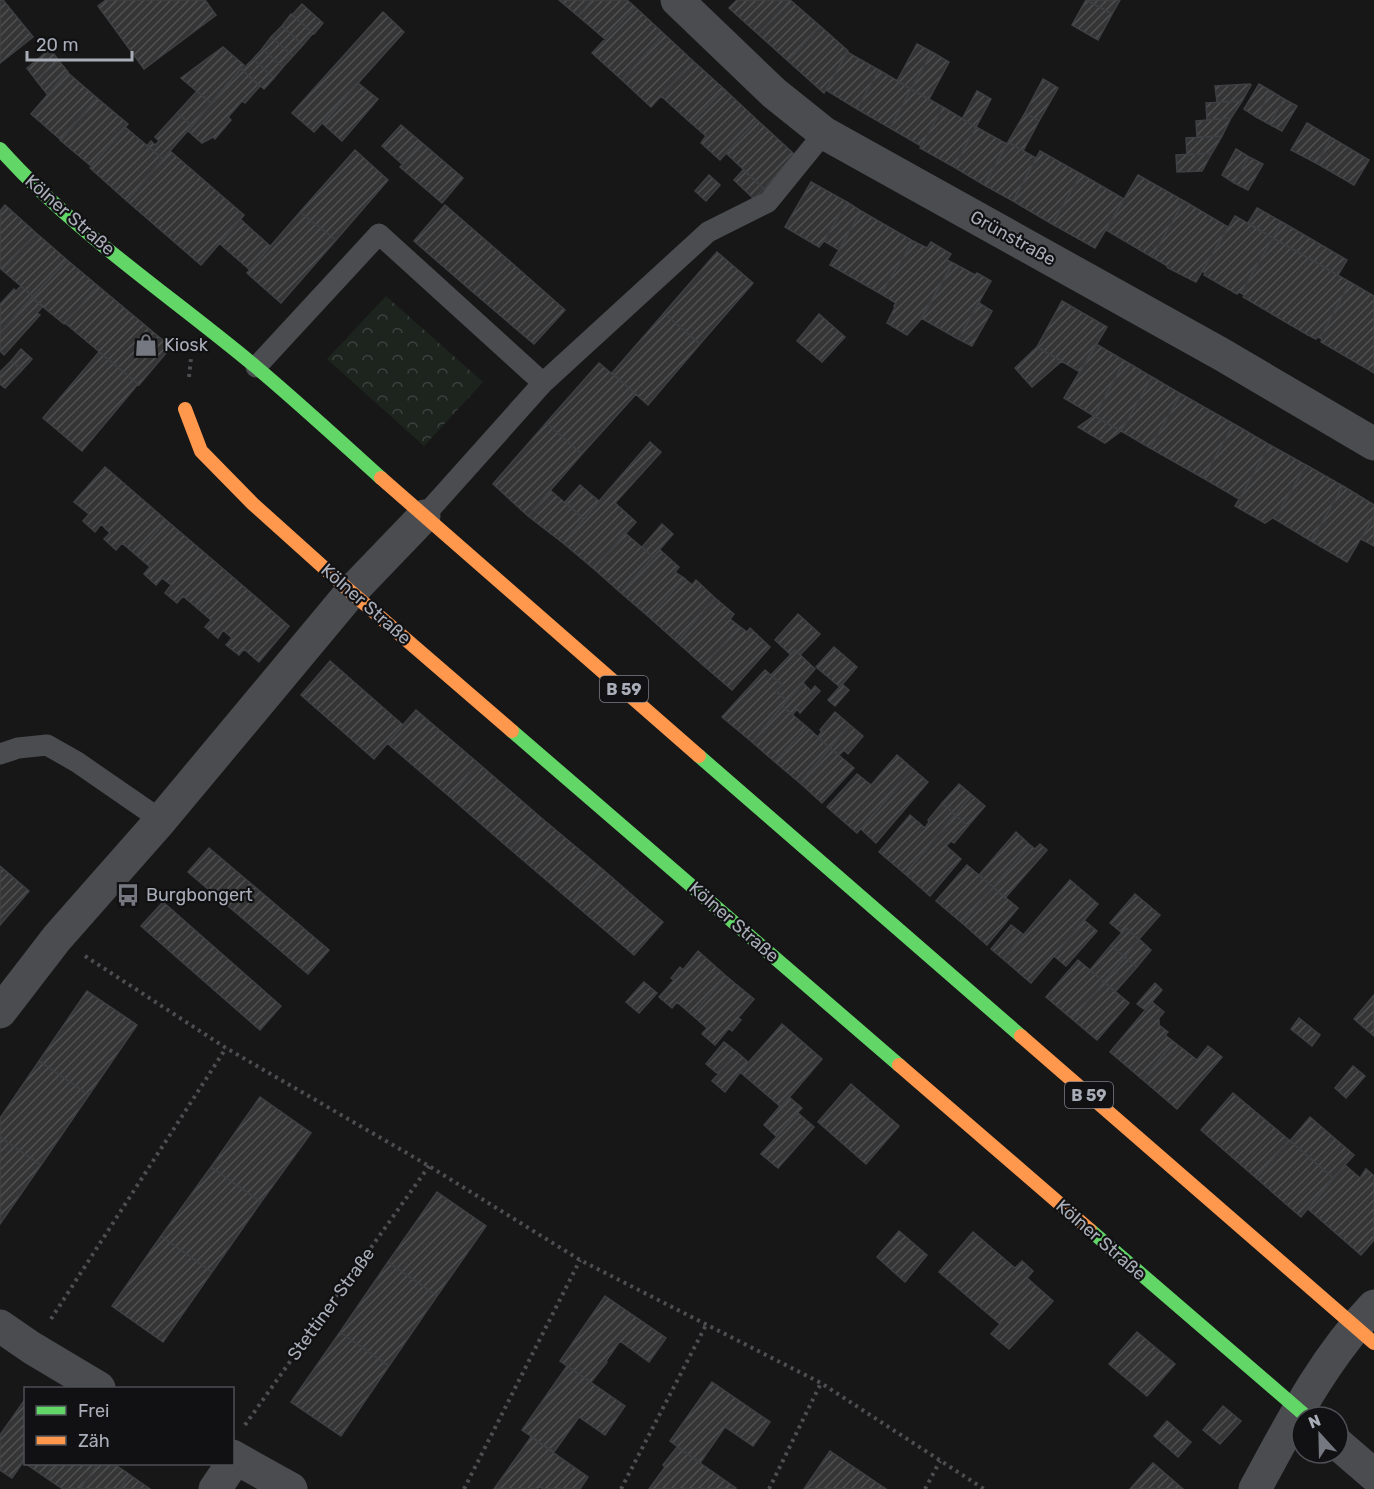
<svg xmlns="http://www.w3.org/2000/svg" width="1374" height="1489" viewBox="0 0 1374 1489" font-family="Rubik,sans-serif">
<defs>
<pattern id="forest-crowns" width="20" height="18" patternUnits="userSpaceOnUse" patternTransform="scale(1.5)"><rect width="20" height="18" fill="#1d241e"/><path d="M2 6a3 3 0 1 1 6 0M12 15a3 3 0 1 1 6 0" fill="none" stroke="#3b413d"/></pattern>
<pattern id="building-hatch" width="6" height="6" patternUnits="userSpaceOnUse" patternTransform="scale(1.5)"><rect width="6" height="6" fill="#353536"/><path d="M-1 1l2-2M0 6l6-6M5 7l2-2" fill="none" stroke="#4f5051"/></pattern>
</defs>
<rect width="100%" height="100%" fill="#171717"/>
<path fill="url(#forest-crowns)" d="M386,296L483,382L424,446L327,359Z"/>
<path fill="url(#building-hatch)" stroke="#3f4043" stroke-width="1.5" d="M0,0H3L33,37L0,63Z
M106,0H205L216,15L144,69L98,6Z
M559,0H592L578,16Z
M592,0H627L635,7L605,39L578,16Z
M737,0H790L758,34L729,8Z
M790,0L820,26L788,61L758,34Z
M1086,0L1112,14L1098,40L1072,25Z
M1087,0H1120L1112,14Z
M302,4L323,23L314,34L292,15Z
M635,7L664,34L622,80L592,53Z
M383,12L404,32L314,132L292,113Z
M291,14L313,33L303,45L282,26Z
M282,26L303,45L293,56L271,37Z
M820,26L848,51L824,93L788,61Z
M664,34L693,61L651,107L622,80Z
M271,37L293,56L283,67L262,49Z
M917,44L932,52L911,89L897,81Z
M223,47L244,65L211,103L181,78Z
M50,49L59,61L36,80L27,68Z
M262,49L283,67L274,78L253,59Z
M847,52L879,70L857,109L826,90Z
M932,52L949,62L929,99L911,89Z
M253,59L274,78L264,89L242,70Z
M59,61L68,72L48,95L36,80Z
M693,61L724,89L691,123L661,96Z
M241,69L260,86L245,103L242,101L228,117L231,120L215,139L213,137L202,143L188,131Z
M879,70L911,89L890,128L857,109Z
M67,72L97,98L61,140L31,114Z
M1043,79L1058,88L1039,121L1025,113Z
M358,83L378,99L342,141L323,124Z
M1250,84L1251,85L1242,101L1217,102L1215,86Z
M1259,84L1271,91L1256,117L1244,109Z
M724,89L757,120L720,160L701,143L706,136L691,123Z
M911,89L943,107L921,146L890,128Z
M197,91L211,103L192,126L177,113Z
M977,91L991,99L976,127L962,119Z
M1271,91L1284,99L1269,124L1256,117Z
M97,98L128,124L91,166L60,140Z
M1284,99L1297,106L1282,131L1269,124Z
M1242,101L1231,118L1207,120L1206,103Z
M943,107L976,127L954,167L920,148Z
M177,113L192,126L163,159L147,146L151,141L155,145L159,141L155,137Z
M1025,113L1039,121L1023,151L1008,142Z
M1231,118L1222,136L1197,137L1196,121Z
M757,120L794,154L764,189L726,153Z
M1307,123L1332,138L1316,163L1291,150Z
M401,125L421,142L402,164L382,146Z
M125,127L163,159L127,201L90,168Z
M976,127L1007,144L984,185L954,167Z
M1222,136L1212,153L1187,155L1186,138Z
M1332,138L1369,160L1354,185L1316,163Z
M421,142L463,178L442,203L400,167Z
M1008,142L1036,158L1013,201L984,185Z
M1236,149L1249,157L1234,183L1222,175Z
M355,150L388,180L336,240L300,212Z
M170,151L244,215L201,265L127,201Z
M1040,151L1081,174L1052,224L1013,201Z
M1212,153L1202,171L1177,172L1176,155Z
M1249,157L1263,164L1248,190L1234,183Z
M743,170L764,189L754,199L734,180Z
M1081,174L1124,199L1095,248L1052,224Z
M709,175L720,185L706,201L695,191Z
M1138,175L1184,201L1152,257L1106,230Z
M811,182L847,202L824,241L819,247L785,227Z
M1184,201L1228,227L1196,282L1168,268L1166,265L1152,257Z
M847,202L861,211L839,250L824,241Z
M5,205L36,233L2,270L0,268V211Z
M445,205L506,258L474,293L414,241Z
M1257,208L1282,222L1273,238L1248,223Z
M861,211L913,241L881,294L830,265Z
M300,212L336,240L281,303L247,273Z
M1235,216L1273,238L1241,293L1239,292L1237,294L1204,275L1205,273L1202,271Z
M240,219L270,246L250,270L219,243Z
M1282,222L1347,260L1338,275L1273,238Z
M36,233L67,260L33,296L2,270Z
M1273,238L1350,282L1320,338L1318,337L1316,339L1308,335L1243,297L1244,295L1241,293Z
M913,241L927,248L931,242L951,254L947,260L953,263L922,318L907,335L887,323L895,307L894,306L896,303L881,294Z
M717,252L753,283L700,344L664,313Z
M506,258L565,310L534,344L474,293Z
M67,260L98,286L64,324L32,298Z
M953,263L975,275L977,273L991,281L958,339L921,318Z
M1350,282L1374,296V373L1321,342L1322,339L1320,338Z
M21,286L33,296L0,333V304L14,289L16,291Z
M98,286L171,347L139,385L65,323Z
M32,298L43,306L37,313L40,315L4,355L0,351V333Z
M1062,301L1107,327L1080,372L1037,347Z
M979,303L992,311L972,346L958,339Z
M664,313L700,344L648,405L612,373Z
M819,314L845,337L822,362L797,341Z
M1096,344L1125,361L1094,416L1064,398Z
M1037,347L1062,361L1032,387L1015,368Z
M21,349L32,359L22,370L11,361Z
M99,352L138,384L82,451L43,418Z
M11,361L22,370L5,388L0,384V372Z
M1125,361L1152,377L1121,431L1094,416Z
M599,363L636,394L582,454L546,423Z
M1152,377L1181,394L1150,448L1121,431Z
M1181,394L1234,424L1203,478L1150,448Z
M1094,416L1121,431L1105,443L1078,427Z
M546,423L582,454L528,516L493,484Z
M1234,424L1270,445L1239,499L1203,478Z
M650,442L661,452L615,503L636,522L594,569L563,543Z
M1270,445L1306,465L1277,515L1265,523L1235,506Z
M1306,465L1343,486L1311,541L1273,518L1277,515Z
M105,467L166,520L136,555L122,543L116,550L104,539L110,533L101,524L95,532L83,521L89,514L74,502Z
M580,485L599,501L584,519L565,502Z
M1343,486L1374,505V516L1347,562L1311,541Z
M551,491L584,519L563,543L528,516Z
M1374,516V546L1361,539Z
M166,520L228,573L197,608L183,596L177,603L165,593L171,585L162,578L156,585L144,574L150,567L136,555Z
M662,524L673,534L653,557L642,547Z
M625,533L653,557L621,593L594,569Z
M660,550L679,567L675,572L684,578L649,617L621,593Z
M228,573L289,626L259,662L244,649L239,655L226,645L232,638L223,630L218,638L205,627L211,620L197,608Z
M684,578L692,585L696,580L715,598L677,642L649,617Z
M715,598L734,614L730,619L739,626L704,666L677,642Z
M798,614L820,634L800,655L795,650L790,654L775,640Z
M739,626L747,632L750,628L770,647L732,690L704,666Z
M834,647L857,667L840,687L816,667Z
M795,650L815,669L787,701L776,691L782,685L771,675Z
M330,661L403,725L374,759L301,695Z
M765,670L782,685L776,691L787,701L752,742L722,717Z
M803,683L811,691L815,686L820,691L800,713L797,709L793,714L782,706Z
M842,684L849,690L835,706L828,700Z
M782,706L807,727L775,762L752,742Z
M416,710L478,763L450,797L387,743Z
M835,712L850,725L830,748L818,737L822,731L820,730Z
M850,725L863,736L848,754L844,750L839,755L830,748Z
M807,727L830,748L800,783L775,762Z
M830,748L854,768L822,803L800,783Z
M897,755L913,769L857,833L827,807L857,774L871,785Z
M478,763L539,816L510,849L450,797Z
M913,769L928,782L876,843L861,829Z
M959,784L972,795L955,815L942,803Z
M972,795L985,806L968,826L955,815Z
M942,803L955,815L905,874L879,852L910,815L925,828L929,822L928,820Z
M955,815L968,826L954,843L951,841L946,846L961,859L930,896L905,874Z
M539,816L601,868L572,902L510,849Z
M1016,832L1030,845L993,887L979,875Z
M1040,844L1047,850L1005,898L993,887L1030,845L1035,849Z
M209,848L329,950L308,974L188,872Z
M967,865L993,887L962,923L936,901Z
M0,866L29,891L0,925Z
M601,868L663,922L634,955L572,902Z
M1070,880L1098,904L1031,983L1003,959Z
M993,887L1018,908L987,945L962,923Z
M1135,894L1160,915L1139,939L1126,928L1122,933L1110,923Z
M163,902L281,1006L260,1030L141,926Z
M1084,920L1097,931L1066,966L1054,956Z
M1011,925L1024,935L1003,959L991,949Z
M1126,928L1139,939L1125,957L1111,945Z
M1139,939L1151,950L1137,967L1125,957Z
M1111,945L1125,957L1104,982L1090,970Z
M698,951L726,976L692,1015L677,1002L672,1008L659,997L674,980L671,978L680,967L683,970Z
M1125,957L1137,967L1115,992L1104,982Z
M1078,960L1104,982L1072,1019L1046,997Z
M726,976L754,999L738,1018L741,1020L732,1031L729,1028L715,1045L702,1034L707,1028L692,1015Z
M644,982L657,993L639,1013L626,1002Z
M1104,982L1129,1003L1097,1040L1072,1019Z
M1155,983L1162,990L1145,1010L1137,1004Z
M87,991L137,1025L89,1095L39,1061Z
M1374,995V1036L1354,1019Z
M1152,1002L1164,1012L1159,1018V1025L1168,1032L1165,1035L1174,1042L1143,1080L1110,1052Z
M1299,1018L1320,1035L1312,1046L1291,1029Z
M782,1024L822,1059L781,1107L740,1072Z
M724,1042L737,1052L718,1074L706,1064Z
M1174,1042L1197,1060L1208,1046L1222,1057L1177,1109L1143,1080Z
M737,1052L748,1062L725,1092L712,1081Z
M39,1061L89,1095L41,1165L0,1137V1118Z
M1353,1066L1365,1076L1346,1098L1335,1088Z
M851,1084L899,1126L866,1164L818,1122Z
M1233,1093L1289,1140L1256,1178L1201,1130Z
M260,1097L311,1133L261,1202L211,1167Z
M789,1097L802,1108L776,1136L764,1125L780,1106L781,1107Z
M798,1113L814,1127L778,1168L761,1154Z
M1310,1117L1354,1155L1333,1178L1290,1141Z
M0,1137L41,1165L0,1224Z
M1289,1140L1333,1178L1301,1217L1256,1178Z
M1345,1165L1360,1178L1366,1169L1374,1176V1240L1361,1255L1308,1209Z
M211,1167L261,1202L212,1272L161,1236Z
M437,1192L486,1226L437,1296L388,1262Z
M899,1231L927,1255L905,1282L877,1257Z
M973,1232L1015,1268L1022,1261L1033,1271L1027,1278L1053,1301L1009,1349L991,1334L1000,1324L939,1272Z
M161,1236L212,1272L163,1342L112,1306Z
M388,1262L437,1296L389,1366L340,1332Z
M605,1296L666,1338L649,1362L620,1341L606,1361L607,1362L591,1382L560,1361Z
M340,1332L389,1366L341,1436L291,1402Z
M1137,1332L1175,1364L1147,1396L1109,1364Z
M567,1366L625,1406L605,1435L579,1417L554,1452L522,1430Z
M712,1382L770,1422L753,1446L725,1427L700,1463L670,1441Z
M24,1401L26,1403V1456L22,1461L23,1462L12,1478L0,1470V1435Z
M1223,1406L1241,1421L1220,1444L1203,1430Z
M1167,1421L1191,1442L1178,1457L1154,1436Z
M531,1437L588,1477L580,1489H543L540,1487L538,1489H494Z
M677,1447L736,1488L735,1489H649L665,1467L663,1465Z
M830,1451L886,1489H804Z
M26,1456V1464H59L48,1479L22,1461Z
M1153,1463L1183,1489H1130Z
M59,1464H98L80,1489H63L48,1479Z
M98,1464H114L130,1475L119,1489H80Z
M130,1475L150,1489H119Z"/>
<g fill="none" stroke-linecap="round" stroke-linejoin="round">
<path stroke="#4d4e52" stroke-width="4" stroke-dasharray="3 4.5" stroke-linecap="butt" d="M189,377L191,358
M85,956L226,1048L429,1166L580,1260L821,1383L984,1489
M51,1319L226,1048
M245,1425L429,1166
M464,1489L580,1260
M621,1489L706,1325
M769,1489L821,1383
M925,1489L940,1461"/>
<path stroke="#4b4c50" stroke-width="21" d="M256,367L379,234L543,383
M424,516L543,383L708,232L768,202L824,133
M0,754L18,748L47,745L77,762L161,820"/>
<path stroke="#4b4c50" stroke-width="33" d="M677,0L774,93L824,133L1221,354L1374,444
M0,1012L57,938L161,820L351,592L424,516
M0,1326L32,1348L99,1388
M1338,1444L1374,1475
M232,1456L291,1489
M215,1489L232,1464
M1255,1489C1290,1425 1323,1359 1374,1306"/>
<path stroke="#63d668" stroke-width="14" d="M0,149C75,233 170,295 256,367C299,403 340,441 381,478
M512,731L899,1065
M699,756L1021,1036
M1090,1230L1307,1417"/>
<path stroke="#ff974d" stroke-width="14" d="M185,409L201,451L253,504L351,592L512,731
M381,478L699,756
M1021,1036L1374,1343
M899,1065L1090,1230"/>
</g>
<defs>
<g id="shop-bare" transform="scale(1.8)"><path d="M-5-2.5h2.3a2.7 3.5 0 0 1 5.4 0H5L5.5 6h-11ZM-1.5-2.5h3a1.5 2.3 0 0 0-3 0Z" fill="#757880" stroke="#111113" stroke-width="2.5" paint-order="stroke"/></g>
<g id="bus-bare" transform="scale(1.8)"><path d="M-5-6H5V4H4V6H2V4H-2V6H-4V4H-5ZM-3.5-4V0h7V-4ZM-3.5 1.2v1.5H-2V1.2ZM2 1.2v1.5H3.5V1.2Z" fill="#757880" stroke="#111113" stroke-width="2.5" paint-order="stroke"/></g>
</defs>
<g fill-rule="evenodd">
<use href="#shop-bare" x="146" y="345"/>
<use href="#bus-bare" x="128" y="895"/>
</g>
<g text-anchor="middle" stroke-width="4.5" stroke-linejoin="round" paint-order="stroke">
<g fill="#111113" stroke="#7b7e86" stroke-width="1.5">
<rect x="600" y="676" width="48" height="26" rx="4.5"/>
<rect x="1065" y="1082" width="48" height="26" rx="4.5"/>
</g>
<g font-size="16" font-weight="bold" fill="#a8adb8">
<text x="624" y="695">B 59</text>
<text x="1089" y="1101">B 59</text>
</g>
<g font-size="18" fill="#a8adb8" stroke="#111113">
<text transform="translate(70 215) rotate(41)" y="6">Kölner Straße</text>
<text transform="translate(1013 238) rotate(29)" y="6">Grünstraße</text>
<text transform="translate(366 604) rotate(41)" y="6">Kölner Straße</text>
<text transform="translate(734 922) rotate(41)" y="6">Kölner Straße</text>
<text transform="translate(1101 1240) rotate(41)" y="6">Kölner Straße</text>
<text transform="translate(331 1304) rotate(-54)" y="6">Stettiner Straße</text>
</g>
<g font-size="18" fill="#a8adb8" stroke="#111113" text-anchor="start">
<text x="164" y="351">Kiosk</text>
<text x="146" y="901">Burgbongert</text>
</g>
</g>
<rect x="24" y="1387" width="210" height="78" fill="#111113" stroke="#4d4f55" stroke-width="1.5"/>
<rect x="36" y="1406" width="30" height="9" fill="#63d668" stroke="#4d4f55" stroke-width="1.5"/>
<text x="78" y="1417" font-size="18" fill="#a8adb8">Frei</text>
<rect x="36" y="1436" width="30" height="9" fill="#ff974d" stroke="#4d4f55" stroke-width="1.5"/>
<text x="78" y="1447" font-size="18" fill="#a8adb8">Zäh</text>
<g transform="translate(1320 1435) rotate(338)"><circle r="28" fill="#111113" stroke="#4d4f55" stroke-width="1.5"/>
<path d="M0-4.5L10 22L0 15L-10 22Z" fill="#757880"/>
<text y="-9" font-size="16" font-weight="bold" text-anchor="middle" fill="#a8adb8">N</text>
</g>
<path d="M27 51v9h105v-9" fill="none" stroke="#a8adb8" stroke-width="3"/>
<text x="36" y="51" font-size="18" fill="#a8adb8" stroke="#111113" stroke-width="4.5" paint-order="stroke">20 m</text>
</svg>
